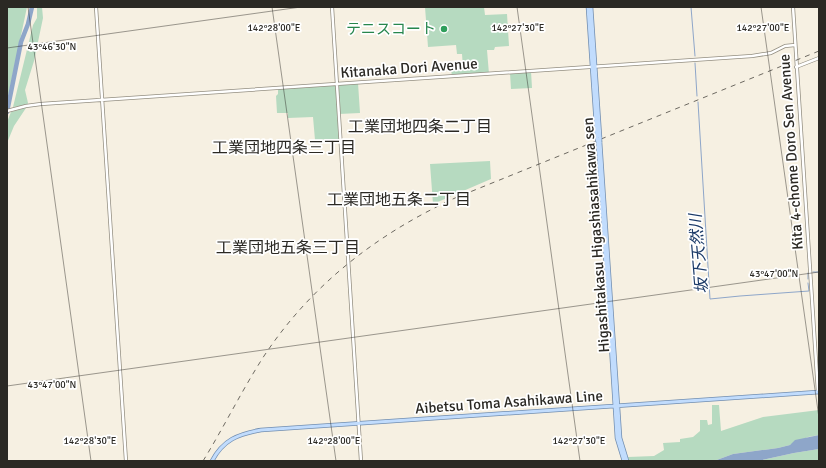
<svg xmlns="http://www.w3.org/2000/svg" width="826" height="468" viewBox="0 0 826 468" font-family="Signika,'Noto Sans JP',sans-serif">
<rect width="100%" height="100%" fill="#f6f0e2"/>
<path fill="#b6dac0" d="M7,7H27L7,102L8,61L7,60Z
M37,7H42L43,18L34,61L25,90L28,103L27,105L13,107L33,25L37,18Z
M425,7H484L485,15L507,14L509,46L495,47L494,50H487L489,74L452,77L451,69L463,68L462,54H457L456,45L428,47Z
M531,71L532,88L511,89L510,73Z
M358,83L360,113L339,114L340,139L315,140L313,117L288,118V113H277L276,96L278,94V88Z
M26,108L14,126L7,143V122L11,112Z
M490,161L491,179L433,204L430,164Z
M712,405H719L721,431L763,417L819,410V435L808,437L790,445L778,448L733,454L714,461H629L628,457L654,456L664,450L663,443L680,442V439L693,437L700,431V420H707L708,425L712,424Z
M819,449V461H758L794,453Z"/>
<path fill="#8ea6c9" d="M819,435V449L794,453L758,461H714L733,454L778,448L790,445L795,440Z"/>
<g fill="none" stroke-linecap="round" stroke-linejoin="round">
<path stroke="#8ea6c9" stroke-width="1" d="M691,7L695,56
M695,63L697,96
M698,102L710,299L740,296L809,291L808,283
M813,272H819
M808,279V273"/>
<path stroke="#8ea6c9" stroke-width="4.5" d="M7,112L21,42L28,24L32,7"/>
<g stroke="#938e81" stroke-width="4">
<path id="tertiary" d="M96,7L126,461
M332,7L361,461
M793,7L818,392
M796,67L819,58
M7,111L26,106L41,104L752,56L771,53L785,46L795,45"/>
</g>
<g stroke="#728eb0" stroke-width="4.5">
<path id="primary" d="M588,7L597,138
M591,7L600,138
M600,142L620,438L627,461
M598,143L617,438L624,461
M212,461C223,440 238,434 261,430L819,392"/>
</g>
<use href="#tertiary" stroke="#fff" stroke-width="2.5"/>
<use href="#primary" stroke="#c1dcfd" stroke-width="3"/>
<path stroke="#6d6961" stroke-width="1" stroke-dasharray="5 5" stroke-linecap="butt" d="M203,461C224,427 242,390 264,356C312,284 377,234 455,198L819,51"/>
<g stroke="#728eb0" stroke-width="4.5" stroke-linecap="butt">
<path id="primary-bridge" d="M597,138L598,143
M600,138V142"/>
</g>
<use href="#primary-bridge" stroke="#c1dcfd" stroke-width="3"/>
</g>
<path fill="none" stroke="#2b2924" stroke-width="1" stroke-opacity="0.45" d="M28,7L91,461M272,7L336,461M517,7L580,461M761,7L819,418M7,48L301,7M7,386L819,272"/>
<circle fill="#2e9e5b" stroke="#fff" stroke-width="1.5" cx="444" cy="29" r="4"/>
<g text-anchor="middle" stroke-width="3.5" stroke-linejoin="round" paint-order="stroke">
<g font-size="15" fill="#27864d" stroke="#fff" text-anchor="end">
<text x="436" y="34">テニスコート</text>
</g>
<g font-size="15" fill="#2b2924" stroke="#fff">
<text transform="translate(409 68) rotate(-4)" y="5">Kitanaka Dori Avenue</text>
<text transform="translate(791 152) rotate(-94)" y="5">Kita 4-chome Doro Sen Avenue</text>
<text transform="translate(596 235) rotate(-94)" y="5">Higashitakasu Higashiasahikawa sen</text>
<text transform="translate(509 402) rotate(-4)" y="5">Aibetsu Toma Asahikawa Line</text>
</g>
<g font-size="16" fill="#2b2924" stroke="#fff">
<text x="420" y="132">工業団地四条二丁目</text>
<text x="284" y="153">工業団地四条三丁目</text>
<text x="399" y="205">工業団地五条二丁目</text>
<text x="288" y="253">工業団地五条三丁目</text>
</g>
<g font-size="16" font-style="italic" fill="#1b3a68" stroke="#fff">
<text transform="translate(698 254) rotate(-95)" y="6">坂下天然川</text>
</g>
</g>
<g font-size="10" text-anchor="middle" fill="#2b2924" stroke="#fff" stroke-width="3.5" stroke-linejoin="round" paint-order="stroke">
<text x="274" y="31">142°28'00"E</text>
<text x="518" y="31">142°27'30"E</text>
<text x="763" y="31">142°27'00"E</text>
<text x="52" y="50">43°46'30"N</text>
<text x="774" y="277">43°47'00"N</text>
<text x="52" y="388">43°47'00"N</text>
<text x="90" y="444">142°28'30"E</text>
<text x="334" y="444">142°28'00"E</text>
<text x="579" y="444">142°27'30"E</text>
</g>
<rect width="826" height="468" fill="none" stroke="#2b2924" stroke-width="16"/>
</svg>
